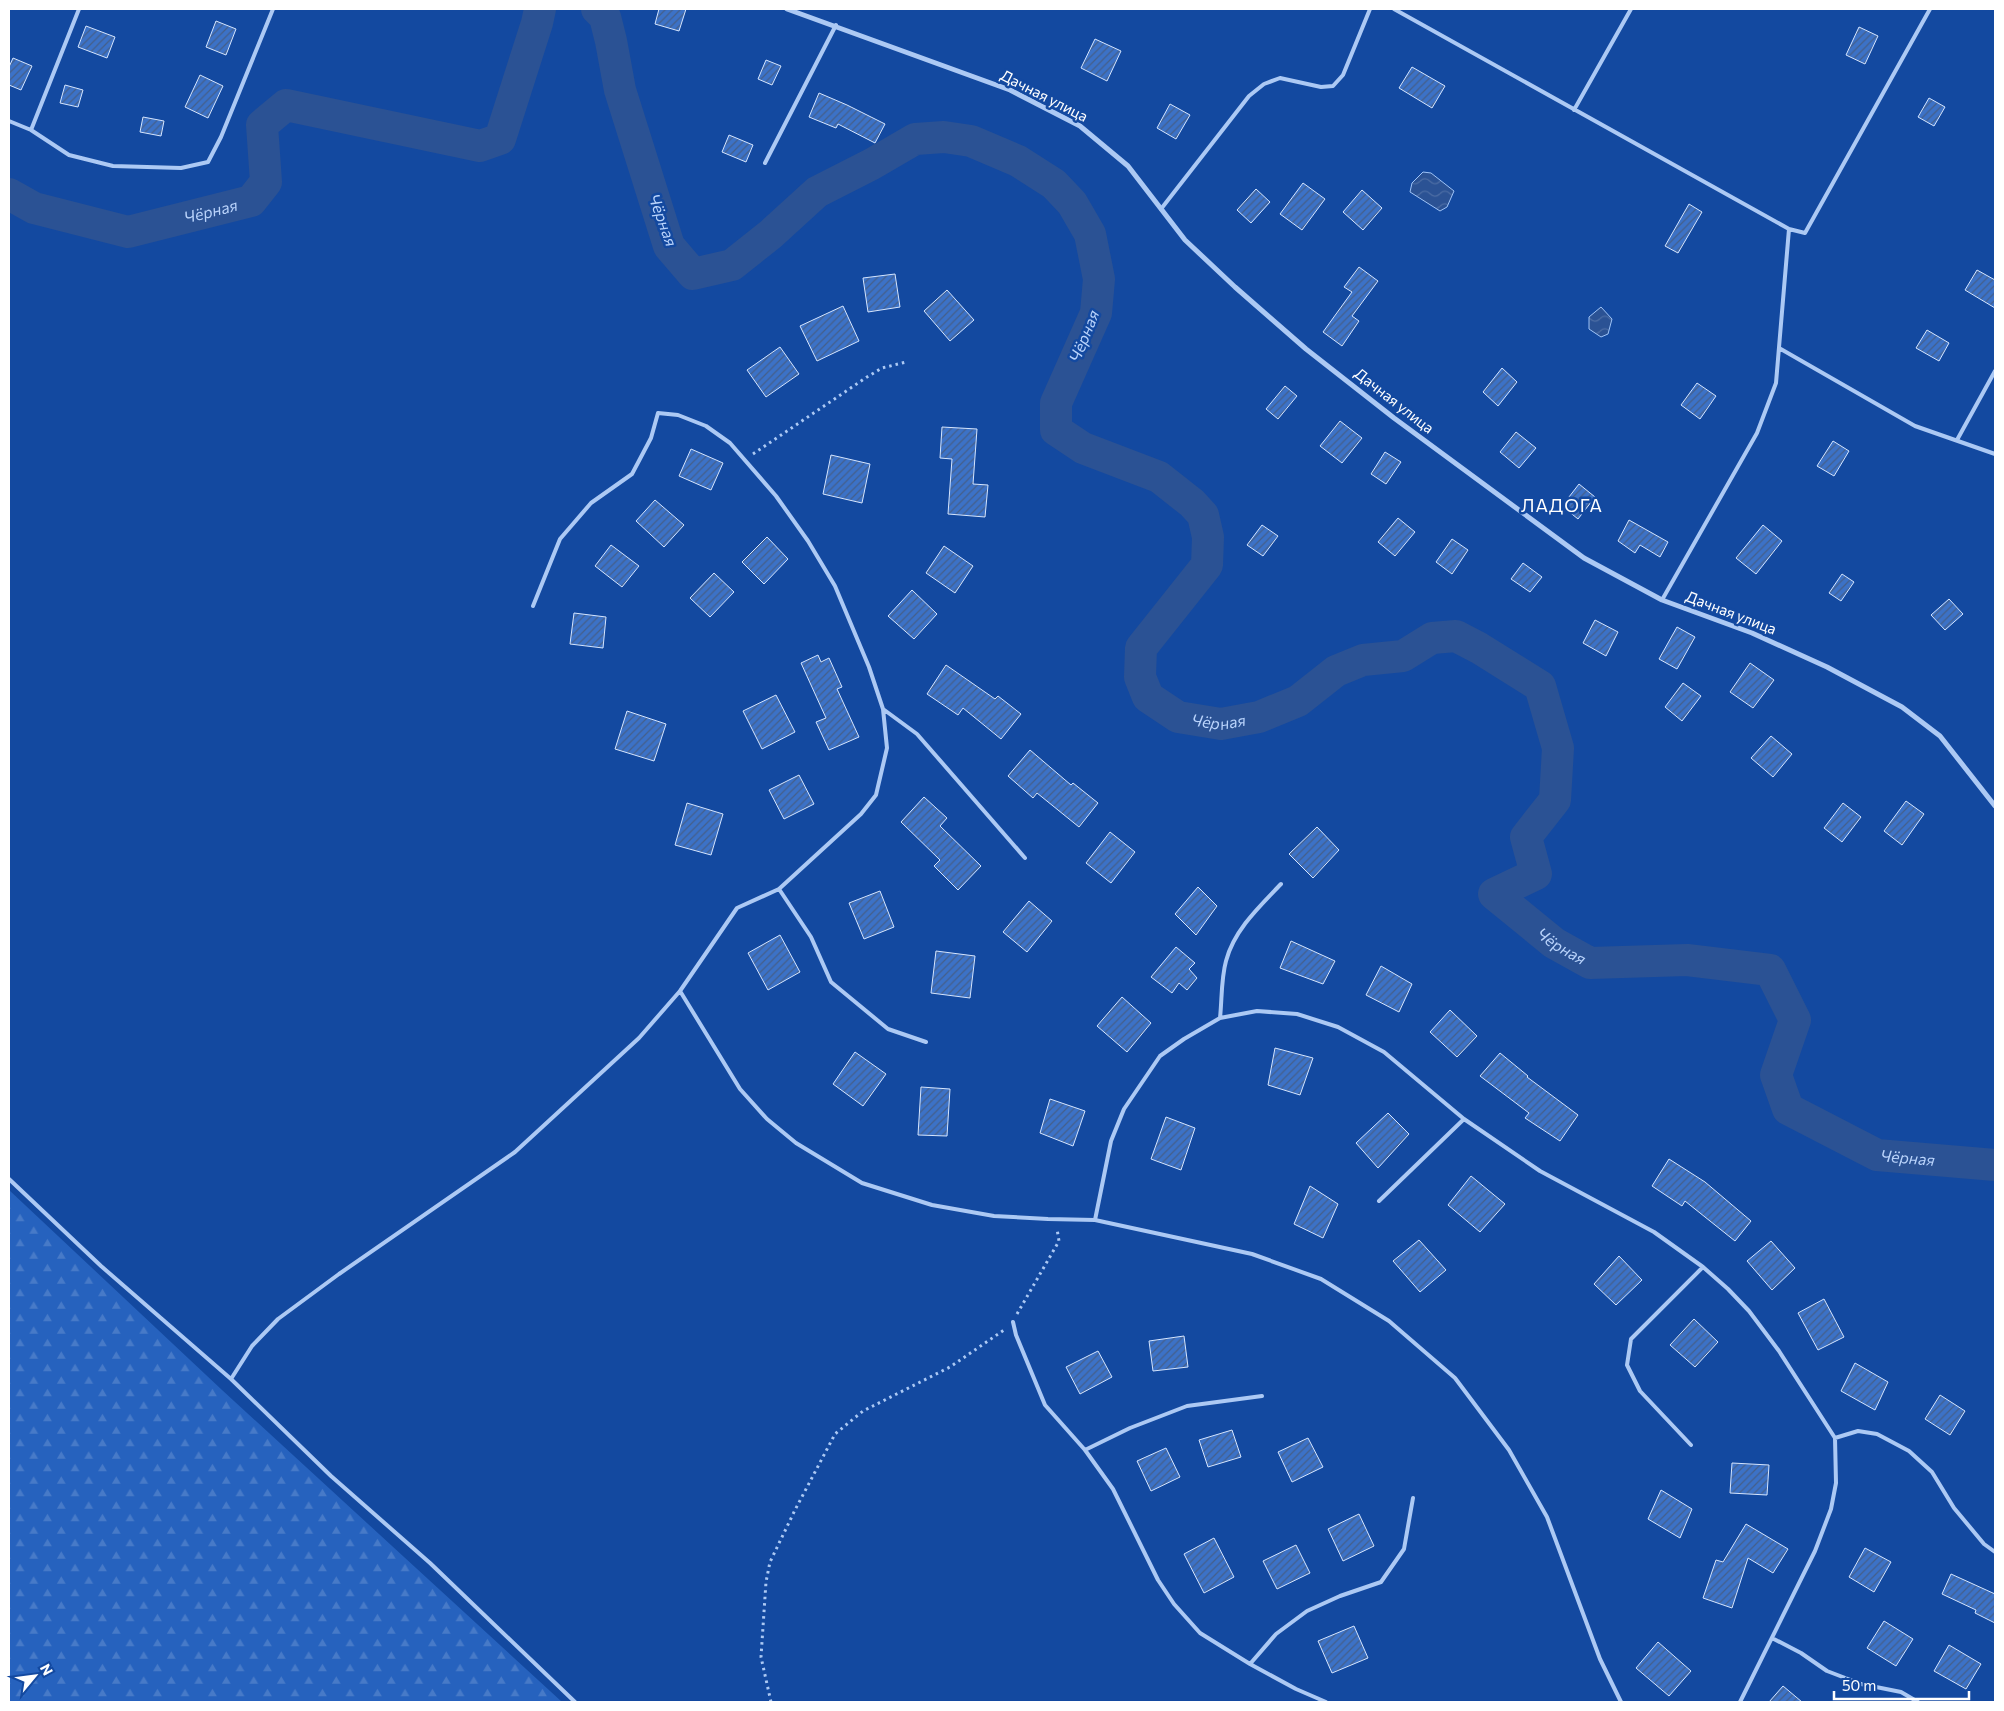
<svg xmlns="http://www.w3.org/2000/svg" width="2004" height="1711" viewBox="0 0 2004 1711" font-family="Commissioner,sans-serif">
<defs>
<pattern id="forest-firs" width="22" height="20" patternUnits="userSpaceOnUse" patternTransform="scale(1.25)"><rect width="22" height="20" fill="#2662be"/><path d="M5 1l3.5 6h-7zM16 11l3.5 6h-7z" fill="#477ac8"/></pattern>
<pattern id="water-waves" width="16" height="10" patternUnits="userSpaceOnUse" patternTransform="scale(1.25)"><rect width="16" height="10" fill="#2b5294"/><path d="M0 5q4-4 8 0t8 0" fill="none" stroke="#4b6ca4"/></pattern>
<pattern id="building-hatch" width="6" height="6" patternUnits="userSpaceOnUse" patternTransform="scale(1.25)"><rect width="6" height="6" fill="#3c72c7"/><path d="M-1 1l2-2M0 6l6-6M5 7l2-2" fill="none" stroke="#445f8a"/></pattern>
</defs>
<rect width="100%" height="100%" fill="#1349a0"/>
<path fill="url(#forest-firs)" d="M9,1190L222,1390L562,1702H9Z"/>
<path fill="url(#water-waves)" stroke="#9ec3f7" d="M1423,172L1431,173L1454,191L1447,207L1440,211L1410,192L1412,183Z
M1601,307L1612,319L1608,334L1601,337L1589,329V317Z"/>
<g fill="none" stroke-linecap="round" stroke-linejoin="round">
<g stroke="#2b5294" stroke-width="32">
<path id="s1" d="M597,9L605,17L611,41L620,90L669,246L693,274L732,265L771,234L817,192L872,164L915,139L944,137L971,141L1018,161L1054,184L1072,203L1090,234L1099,279L1096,313L1056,403V430L1083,448L1159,477L1192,503L1203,515L1208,537L1207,565L1141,648L1140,677L1148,697L1178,717L1221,724L1259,717L1298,701L1336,671L1363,660L1403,656L1432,638L1456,636L1479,648L1540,686L1558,748L1555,800L1526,837L1536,874L1494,894L1554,943L1590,963L1687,960L1770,970L1795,1020L1776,1075L1788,1109L1877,1155L1995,1165"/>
<path id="s2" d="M9,194L34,208L128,232L251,201L266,182L262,125L286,105L480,146L500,139L537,23L540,9"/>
</g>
</g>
<path fill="url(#building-hatch)" stroke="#d5e5fe" d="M659,9H686L679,31L655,24Z
M216,21L236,29L226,55L206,47Z
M86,26L115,37L107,58L78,47Z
M1859,27L1878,36L1865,64L1846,55Z
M1095,39L1121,51L1107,81L1081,68Z
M13,58L32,66L21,90L9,85V67Z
M766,60L781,66L772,85L758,79Z
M1412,67L1445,86L1432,108L1399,88Z
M200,75L223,86L208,118L185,107Z
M65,85L83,90L78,107L60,103Z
M819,93L847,105L885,124L875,143L838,124L836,128L809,117Z
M1929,98L1945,107L1934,126L1918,117Z
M1170,104L1190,115L1176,139L1157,128Z
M143,117L164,121L161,136L140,132Z
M729,135L753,145L746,162L722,152Z
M1303,183L1325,199L1302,230L1280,214Z
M1256,189L1270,202L1251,223L1237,210Z
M1362,190L1382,208L1363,230L1343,212Z
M1689,204L1702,212L1678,253L1665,246Z
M1359,267L1378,281L1352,316L1359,321L1342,346L1323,332L1352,292L1344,287Z
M1977,270L1995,280V308L1965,290Z
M895,274L900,307L868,312L863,278Z
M947,290L974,320L950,341L924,311Z
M843,306L859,341L817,361L800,326Z
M1927,330L1949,343L1939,361L1916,348Z
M780,347L799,374L766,397L747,370Z
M1502,368L1517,382L1498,406L1483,392Z
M1697,383L1716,396L1700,419L1681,405Z
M1285,386L1297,396L1278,419L1266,409Z
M1340,421L1362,438L1342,463L1320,446Z
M942,427L977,429L973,484L988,485L985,517L948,514L952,459L940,458Z
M1516,432L1536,448L1519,468L1500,452Z
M1833,441L1849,451L1834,476L1817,466Z
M691,449L723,463L711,490L679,476Z
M1385,452L1401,462L1386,484L1371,474Z
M831,455L870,464L862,503L823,494Z
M1579,484L1595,497L1578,519L1562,506Z
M655,500L684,525L664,547L636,521Z
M1398,518L1415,532L1395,556L1378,542Z
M1629,520L1668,542L1660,557L1640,545L1635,553L1618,541Z
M1262,525L1278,536L1263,556L1247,545Z
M1763,525L1782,541L1756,574L1736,558Z
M767,537L788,559L764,584L742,562Z
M1452,539L1468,550L1452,574L1436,562Z
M611,545L639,566L622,587L595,566Z
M944,546L973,566L955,593L926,573Z
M1523,563L1542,577L1530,592L1511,579Z
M714,573L734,592L710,617L690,598Z
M1842,574L1854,582L1841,601L1829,593Z
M912,590L937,614L914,639L888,616Z
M1949,599L1963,614L1945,630L1931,615Z
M574,613L606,617L603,648L570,644Z
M1595,620L1618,632L1606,656L1583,643Z
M1677,627L1695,637L1677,669L1659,659Z
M818,655L821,662L829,658L842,687L837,689L859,737L829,750L816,722L826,718L801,663Z
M1750,663L1774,680L1753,708L1730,692Z
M946,665L995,699L998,696L1021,714L1001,739L963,708L958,715L927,694Z
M1683,683L1701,696L1682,721L1665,707Z
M776,695L795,732L762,749L743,711Z
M627,711L666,724L654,761L615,749Z
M1771,736L1792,754L1773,777L1751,758Z
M1030,750L1071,785L1073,783L1098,803L1079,827L1037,793L1033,798L1008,776Z
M799,775L814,804L784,819L769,790Z
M924,797L947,818L940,826L981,866L958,890L934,866L940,860L901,822Z
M1906,801L1924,814L1902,845L1884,831Z
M687,803L723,814L711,855L675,845Z
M1843,803L1861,817L1842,842L1824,828Z
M1317,827L1339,850L1313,878L1289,854Z
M1110,832L1135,852L1111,883L1086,863Z
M1198,887L1217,906L1196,935L1175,914Z
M880,891L894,927L864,939L849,903Z
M1029,901L1052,921L1027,952L1003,932Z
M780,935L800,972L768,990L748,953Z
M1291,941L1335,961L1323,984L1280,968Z
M1176,947L1195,963L1189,969L1197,978L1187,990L1179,983L1172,993L1151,977Z
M936,951L975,956L970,998L931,993Z
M1381,966L1412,984L1399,1012L1366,995Z
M1122,997L1151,1023L1127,1052L1097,1026Z
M1450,1010L1477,1036L1457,1057L1430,1032Z
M1275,1048L1313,1058L1300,1095L1268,1085Z
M855,1052L886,1074L863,1106L833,1084Z
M1500,1053L1528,1076L1527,1077L1578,1115L1560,1141L1525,1118L1529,1113L1480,1076Z
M921,1087L950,1089L947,1136L918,1135Z
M1050,1099L1085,1111L1073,1146L1040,1133Z
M1388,1113L1409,1134L1378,1168L1356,1143Z
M1166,1117L1195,1128L1181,1170L1151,1159Z
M1669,1159L1705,1182L1751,1221L1735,1241L1685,1201L1682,1206L1652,1186Z
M1471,1176L1505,1204L1480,1232L1448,1205Z
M1310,1186L1338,1204L1323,1238L1294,1224Z
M1419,1240L1446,1270L1420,1292L1393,1261Z
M1771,1241L1795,1268L1772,1290L1747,1261Z
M1619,1256L1642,1280L1616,1305L1594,1284Z
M1824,1299L1844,1337L1818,1350L1798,1313Z
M1694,1319L1718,1342L1695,1367L1670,1345Z
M1184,1336L1188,1367L1153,1371L1149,1341Z
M1098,1351L1112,1377L1080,1394L1066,1367Z
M1855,1363L1888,1382L1875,1410L1841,1391Z
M1940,1395L1965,1411L1950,1435L1925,1419Z
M1232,1430L1241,1457L1208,1467L1199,1440Z
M1308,1438L1323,1467L1292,1482L1278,1452Z
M1166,1448L1180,1477L1151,1491L1137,1461Z
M1732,1463L1769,1465L1767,1495L1730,1493Z
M1661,1490L1692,1509L1680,1538L1648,1519Z
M1359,1514L1374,1546L1343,1561L1328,1529Z
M1746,1524L1788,1549L1773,1573L1748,1558L1732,1608L1703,1598L1716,1560L1723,1562Z
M1214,1538L1234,1577L1204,1593L1184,1554Z
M1296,1545L1310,1573L1277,1589L1263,1561Z
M1865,1548L1891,1562L1874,1592L1849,1577Z
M1951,1574L1995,1594V1623L1975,1613L1976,1610L1942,1594Z
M1884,1621L1913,1639L1896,1666L1867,1648Z
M1354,1626L1368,1658L1332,1673L1318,1641Z
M1658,1642L1691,1671L1669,1696L1636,1668Z
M1949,1645L1981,1664L1966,1689L1934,1671Z
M1783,1686L1802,1702H1769Z"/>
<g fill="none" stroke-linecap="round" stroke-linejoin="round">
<path stroke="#acc9f4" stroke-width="3" stroke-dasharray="2.5 4" stroke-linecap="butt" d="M753,454L867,377L882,368L906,362
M1017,1314L1059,1241L1057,1229
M771,1702L761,1657L766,1582L770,1562L795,1510L835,1434L863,1411L950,1367L1004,1330"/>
<path stroke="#acc9f4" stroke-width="4" d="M1394,9L1789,229L1805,233L1930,9
M1574,110L1631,9
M9,121L31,130L69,155L113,166L181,168L208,162L221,137L273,9
M31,130L79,9
M765,163L836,25
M1161,209L1249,96L1264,84L1280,78L1321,87L1333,86L1343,75L1370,9
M1779,348L1915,426L1995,454
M1957,440L1995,371
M1662,600L1757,433L1776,383L1789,229
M883,709L917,734L1025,858
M779,889L811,937L831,982L888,1029L926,1042
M680,991L740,1089L767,1119L796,1143L862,1183L932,1205L994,1216L1048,1219L1095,1220L1252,1254L1321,1279L1389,1321L1455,1378L1509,1450L1547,1517L1600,1659L1621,1702
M1220,1018C1222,1000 1221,979 1226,961C1234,930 1260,906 1281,884
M9,1179L101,1266L231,1379L331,1476L430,1563L575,1702
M1379,1201L1464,1119
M1095,1220L1111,1141L1124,1109L1160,1056L1184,1039L1220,1018L1257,1011L1297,1014L1338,1027L1384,1052L1464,1119L1540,1171L1654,1232L1703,1267L1728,1289L1749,1311L1779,1351L1835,1438L1836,1483L1831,1509L1815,1551L1740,1702
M1013,1322L1016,1335L1045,1405L1085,1450L1113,1489L1158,1580L1174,1604L1200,1633L1250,1664L1296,1689L1326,1702
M231,1379L252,1346L278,1319L339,1274L515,1152L639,1038L680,991L737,908L779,889L861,814L876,795L887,748L883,709L869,667L835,586L808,541L776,496L730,443L706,426L678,415L658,413L651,438L632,474L591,503L560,539L533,606
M1835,1438L1858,1431L1877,1434L1909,1451L1932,1472L1954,1508L1984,1544L1995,1552
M1691,1445L1640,1391L1627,1365L1631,1339L1703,1267
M1085,1450L1130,1428L1187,1406L1262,1396
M1772,1638L1801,1653L1827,1671L1861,1684L1901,1692L1918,1702
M1250,1664L1276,1634L1307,1611L1340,1596L1381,1582L1404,1549L1413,1498"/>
<path stroke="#acc9f4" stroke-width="5" d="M787,9L1010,90L1080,126L1128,166L1185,240L1235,287L1306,349L1394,418L1584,558L1662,600L1752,633L1827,667L1902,707L1940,736L1995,806"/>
</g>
<g text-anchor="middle" stroke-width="5" stroke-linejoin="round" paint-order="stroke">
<g font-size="15" fill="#fff" stroke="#1349a0">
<text transform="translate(1044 96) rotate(27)" y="5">Дачная улица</text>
<text transform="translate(1394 401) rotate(38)" y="5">Дачная улица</text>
<text transform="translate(1731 613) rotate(21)" y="5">Дачная улица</text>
</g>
<g font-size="16" font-style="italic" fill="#b9d3fb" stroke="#1349a0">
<text dy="6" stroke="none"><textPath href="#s2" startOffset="211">Чёрная</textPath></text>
<text transform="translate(663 220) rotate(70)" y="6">Чёрная</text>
<text transform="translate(1084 336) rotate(-68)" y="6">Чёрная</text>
<text dy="6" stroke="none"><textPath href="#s1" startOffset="1424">Чёрная</textPath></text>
<text dy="6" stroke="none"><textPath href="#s1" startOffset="2115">Чёрная</textPath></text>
<text dy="6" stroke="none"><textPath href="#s1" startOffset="2610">Чёрная</textPath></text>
</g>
<g font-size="18" letter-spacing="1" fill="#fff" stroke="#1349a0">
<text x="1562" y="512">ЛАДОГА</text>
</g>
</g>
<rect width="2004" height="1711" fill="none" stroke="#ffffff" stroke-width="20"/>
<g transform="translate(35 1676) rotate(61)" stroke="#1349a0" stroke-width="4" paint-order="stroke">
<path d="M0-4L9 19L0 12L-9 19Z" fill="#ffffff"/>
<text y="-8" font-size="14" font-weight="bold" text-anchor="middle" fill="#ffffff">N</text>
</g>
<path d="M1834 1691v8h135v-8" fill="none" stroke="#ffffff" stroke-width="2.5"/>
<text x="1842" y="1691" font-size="15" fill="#ffffff" stroke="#1349a0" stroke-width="4" paint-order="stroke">50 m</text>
</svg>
